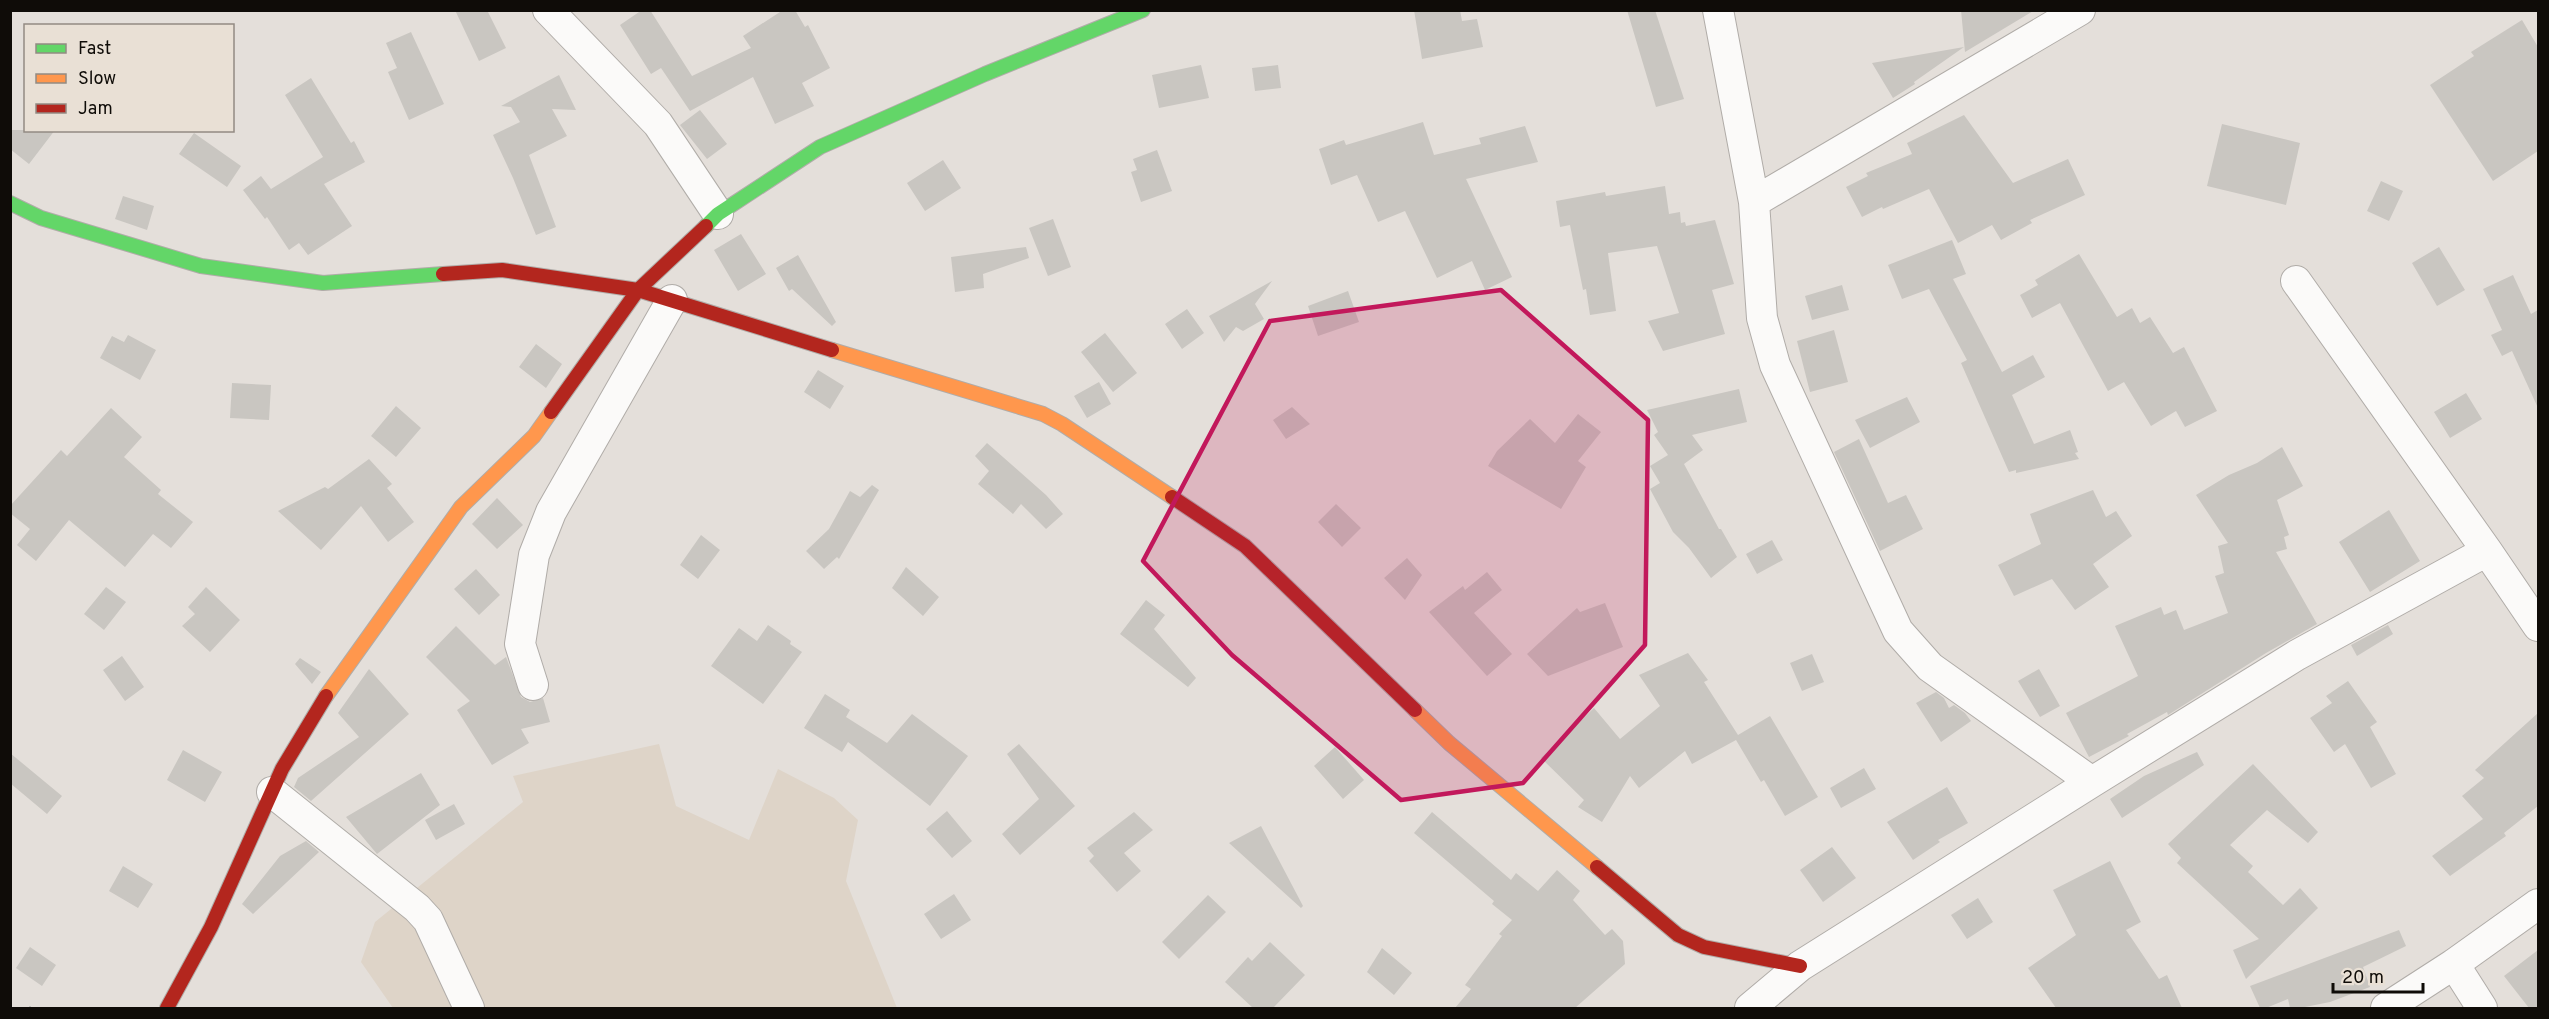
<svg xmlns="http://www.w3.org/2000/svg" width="2549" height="1019" viewBox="0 0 2549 1019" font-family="Overpass,sans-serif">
<rect width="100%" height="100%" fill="#e4dfda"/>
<path fill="#ded4c8" d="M659,744L676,806L749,840L778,769L834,798L858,820L846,881L897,1008H393L361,962L375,922L523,802L513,776Z"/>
<path fill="#c9c6c1" d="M455,10H487L506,48L479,61Z
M642,10H650L692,76L751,48L743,36L783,10H795L805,27L808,25L830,68L802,83L814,106L775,124L753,77L690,111L661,68L651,74L620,25Z
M1414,10H1460L1462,21L1477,19L1483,47L1422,59Z
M1627,10H1655L1684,99L1656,107Z
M1961,10H2035L1965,52Z
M2522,20L2538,47V151L2493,181L2430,85L2474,56L2471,52Z
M411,32L444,104L409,120L388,72L397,68L386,43Z
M1964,47L1914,82L1915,84L1893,98L1872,63Z
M1201,65L1209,98L1159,108L1152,75Z
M1278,65L1281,88L1255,91L1252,68Z
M559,75L576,110L552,109L567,136L529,155L556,227L536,235L513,178L493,135L520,122L511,107L501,106Z
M311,78L351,143L354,141L365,162L324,184L352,226L308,255L299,243L289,250L267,217L265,219L243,190L261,176L271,189L323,157L285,95Z
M700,110L727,144L707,159L680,125Z
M1964,115L2013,183L2068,159L2085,195L2030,220L2032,223L2001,240L1992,225L1958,243L1929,189L1883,209L1882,207L1862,217L1846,187L1868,176L1866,173L1912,154L1907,143Z
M1423,122L1434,155L1481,144L1479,138L1525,126L1538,162L1466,179L1512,277L1485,290L1472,261L1437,278L1405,211L1378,222L1357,175L1331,185L1319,149L1344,140L1346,145Z
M2222,124L2300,143L2286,205L2207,186Z
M10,130H55L29,164L10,149Z
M194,133L241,166L227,187L179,154Z
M1157,150L1172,191L1141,202L1131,172L1137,170L1133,159Z
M943,160L961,188L925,211L907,183Z
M2381,181L2403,191L2389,221L2367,211Z
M1665,186L1669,214L1680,212L1681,223L1685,222L1686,226L1715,220L1734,284L1712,290L1725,334L1663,351L1648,321L1679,313L1657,246L1608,253L1616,311L1590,315L1586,289L1583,290L1570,225L1560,227L1556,201L1605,192L1606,196Z
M123,196L154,206L147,230L115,219Z
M1053,219L1071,267L1048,276L1029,228Z
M741,234L766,274L738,291L714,250Z
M1952,240L1966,274L1953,279L2002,372L2033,355L2045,377L2012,395L2034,444L2070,430L2078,452L2075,453L2079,459L2016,473V470L2009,472L1961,363L1967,360L1929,289L1902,299L1888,265Z
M1026,247L1029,258L983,274L984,288L955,292L951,257Z
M2439,247L2465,290L2437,306L2412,263Z
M2079,254L2117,317L2132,308L2140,323L2150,317L2173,353L2184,347L2217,411L2185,427L2176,411L2151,426L2124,382L2108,391L2060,303L2032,318L2020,295L2038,285L2035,280Z
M798,255L836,322L832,326L792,289L789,291L776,268Z
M2513,275L2531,314L2538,310V408L2512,351L2502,356L2491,335L2502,330L2483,289Z
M1272,281L1255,304L1264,319L1243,331L1236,327L1224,342L1209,316Z
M1842,285L1849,310L1812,320L1805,296Z
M1348,291L1359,322L1318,336L1308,306Z
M1187,309L1204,333L1182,349L1165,324Z
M1834,330L1848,382L1810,392L1797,341Z
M1105,333L1137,373L1113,392L1081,352Z
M128,335L156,350L140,380L100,358L112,336L124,342Z
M536,344L562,364L546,388L519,367Z
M818,370L844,386L830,409L804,392Z
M1099,382L1111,404L1087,418L1074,396Z
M232,383L271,385L269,420L230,418Z
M1739,389L1747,422L1692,435L1703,450L1684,464L1719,529H1721L1737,557L1711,578L1689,548L1673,532L1650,489L1660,483L1650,466L1668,455L1654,435L1658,432L1647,410Z
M2466,393L2482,419L2450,438L2434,412Z
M1907,397L1920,422L1870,448L1855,420Z
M396,406L421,428L396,457L371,436Z
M1292,407L1310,424L1286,439L1273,420Z
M111,408L142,437L124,457L161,490L158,494L193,522L171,548L153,534L125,567L69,520L36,561L17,545L30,529L10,513V506L61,450L67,456Z
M1578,414L1601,432L1578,461L1586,467L1561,509L1488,466L1497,451L1530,419L1555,443Z
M1859,439L1888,503L1906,495L1923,529L1880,551L1834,452Z
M987,443L1046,495L1063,514L1046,529L1021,504L1013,514L978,484L989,471L975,456Z
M2282,447L2303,486L2277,500L2289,535L2284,537L2287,549L2276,552L2317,624L2266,653L2168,715L2167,712L2127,734L2129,736L2089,757L2066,713L2138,676L2115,626L2161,607L2164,615L2176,610L2184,630L2228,613L2215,576L2224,573L2218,546L2228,543L2196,495L2229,475L2257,463Z
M369,459L392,484L387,488L414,522L388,542L361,506L321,550L278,511L325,487L328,489Z
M872,485L879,490L839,559L837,557L824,569L806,551L829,529L850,491L860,497Z
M2093,490L2106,517L2116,511L2132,536L2093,564L2109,587L2075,610L2052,579L2014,596L1998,565L2041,544L2030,514Z
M497,498L523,525L497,549L472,524Z
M1336,504L1361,528L1342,547L1318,522Z
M2389,510L2420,561L2370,592L2339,542Z
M701,535L720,550L698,579L680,565Z
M1772,540L1783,560L1757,574L1746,554Z
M1407,558L1422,575L1405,600L1384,578Z
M906,567L939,597L923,616L892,588Z
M476,569L500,595L479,615L454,589Z
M1487,572L1502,590L1474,613L1512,654L1487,676L1429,612L1463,586L1465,590Z
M106,587L126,602L104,630L84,614Z
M206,587L240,620L210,652L182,626L195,614L188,607Z
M1146,600L1165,615L1154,629L1196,678L1188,687L1120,634Z
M1605,603L1623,647L1548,676L1527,654L1577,608L1580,612Z
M768,625L791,641L790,644L802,652L763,704L711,666L739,628L757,641Z
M2388,625L2393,634L2357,656L2351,645Z
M456,626L495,665L506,657L521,697L530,702L543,698L550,722L521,729L529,743L492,765L457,710L470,701L426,657Z
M1688,653L1708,680L1704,682L1738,735L1770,716L1818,797L1785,816L1764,780L1761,782L1736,740L1692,764L1685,751L1639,788L1630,776L1602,822L1578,807L1584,800L1541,758L1594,708L1620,739L1660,706L1639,675Z
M1812,654L1824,682L1802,691L1790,663Z
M122,656L144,687L125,701L103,670Z
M300,658L321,672L312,684L295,664Z
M369,669L409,714L311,801L294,787L298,778L359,737L338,713Z
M2039,669L2060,706L2040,717L2018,681Z
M2348,681L2377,722L2370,727L2396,774L2371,788L2345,744L2334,752L2310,718L2332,703L2326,696Z
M1936,692L1944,698L1949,708L1954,705L1965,713L1971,721L1941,742L1916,703Z
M825,694L850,710L846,717L887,743L912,714L968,756L930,806L848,742L842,752L804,728Z
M2538,713V806L2504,833L2506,836L2450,876L2432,856L2483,819L2462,796L2484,778L2475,770Z
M1019,744L1075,806L1020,855L1002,834L1039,799L1007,754Z
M1335,747L1364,780L1343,799L1314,766Z
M183,750L222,772L205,802L167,780Z
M2197,752L2204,765L2122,818L2110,799L2144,776Z
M10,753L62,796L47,814L10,783Z
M2253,764L2318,832L2308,843L2267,810L2230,845L2253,866L2248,872L2283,905L2300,888L2318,908L2246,979L2233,950L2259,939L2177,863L2181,858L2168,844Z
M1864,768L1876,789L1841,808L1830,788Z
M421,773L440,805L377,854L346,817Z
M1947,787L1968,823L1938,840L1940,842L1913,860L1887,822Z
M454,804L465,824L436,840L425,820Z
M947,811L972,841L952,858L926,829Z
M1134,812L1153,830L1124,853L1141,871L1117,892L1089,861L1094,856L1087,848Z
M1432,812L1511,880L1516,873L1538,891L1557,870L1580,891L1573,900L1605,935L1612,929L1623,941L1625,964L1575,1008H1455L1471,989L1465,985L1502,936L1499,934L1512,920L1492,904L1494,901L1414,833Z
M1261,826L1303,906L1301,908L1229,843Z
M306,841L319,852L253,914L242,904L280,856Z
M1832,847L1856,878L1823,902L1800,870Z
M2110,861L2141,922L2126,930L2159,979L2167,975L2182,1008H2056L2028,968L2076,935L2053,890Z
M123,866L153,884L138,908L109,891Z
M954,894L971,920L941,939L924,914Z
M1208,895L1226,912L1179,959L1162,942Z
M1978,898L1993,922L1967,939L1951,915Z
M2399,930L2406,946L2363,967L2370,987L2330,1002L2300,1008H2290L2288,999L2266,1008H2260L2250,986Z
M1270,942L1305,975L1273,1008H1253L1225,982L1248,957L1252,961Z
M30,947L56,965L42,986L16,968Z
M1382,948L1412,973L1394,995L1367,972Z
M2538,950V1008H2529L2504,976Z"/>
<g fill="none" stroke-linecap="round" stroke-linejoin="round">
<g stroke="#b0aca8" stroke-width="32">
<path id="street" d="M548,10L658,124L718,214
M1718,10L1754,202L1762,318L1775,365L1898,631L1930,667L2092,782
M1754,202L2080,10
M2296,281L2487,551
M533,685L520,644L534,555L551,512L672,300
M272,792L417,908L428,920L469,1008
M2454,964L2482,1008
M1750,1008L1800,966L2092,782L2297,655L2487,551L2538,626
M2386,1008L2454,964L2538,904"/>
</g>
<g stroke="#b0aca8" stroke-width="16">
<path id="fast" d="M10,203L41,218L201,266L323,283L443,274
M706,226L718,214L820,147L985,74L1143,10"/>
</g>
<g stroke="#b0aca8" stroke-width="16">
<path id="slow" d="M832,350L1043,414L1062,424L1172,497
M326,696L461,507L534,436L551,412
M1415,710L1449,743L1597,867"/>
</g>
<g stroke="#b0aca8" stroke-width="16">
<path id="jam" d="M443,274L502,270L638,290L832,350
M551,412L638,290L706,226
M1172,497L1245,546L1415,710
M1597,867L1678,935L1704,947L1800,966
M167,1008L211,927L282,769L326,696"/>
</g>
<path stroke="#c1c0bd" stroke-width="4" stroke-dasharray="3 3" stroke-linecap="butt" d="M29,1008H31"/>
<use href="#street" stroke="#fbfaf9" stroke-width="30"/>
<use href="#fast" stroke="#63d668" stroke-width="14"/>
<use href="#slow" stroke="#ff974d" stroke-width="14"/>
<use href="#jam" stroke="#b3261e" stroke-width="14"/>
</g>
<path fill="#c2185b" fill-opacity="0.2" stroke="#c2185b" stroke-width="4.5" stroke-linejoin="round" d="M1501,290L1648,420L1645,645L1523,783L1401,800L1232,655L1143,561L1270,321Z"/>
<rect width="2549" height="1019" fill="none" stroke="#0f0c08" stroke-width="24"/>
<rect x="24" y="24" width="210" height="108" fill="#e9e0d5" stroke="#928b83" stroke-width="1.5"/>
<rect x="36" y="44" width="30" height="9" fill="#63d668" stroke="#928b83" stroke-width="1.5"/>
<text x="78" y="54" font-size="18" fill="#0f0c08">Fast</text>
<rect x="36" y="74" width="30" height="9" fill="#ff974d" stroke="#928b83" stroke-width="1.5"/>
<text x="78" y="84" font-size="18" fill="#0f0c08">Slow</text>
<rect x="36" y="104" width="30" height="9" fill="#b3261e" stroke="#928b83" stroke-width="1.5"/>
<text x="78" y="114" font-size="18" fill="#0f0c08">Jam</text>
<path d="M2333 983v9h90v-9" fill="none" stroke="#0f0c08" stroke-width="3"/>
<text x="2342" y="983" font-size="18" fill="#0f0c08" stroke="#e9e0d5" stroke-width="4.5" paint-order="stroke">20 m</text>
</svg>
